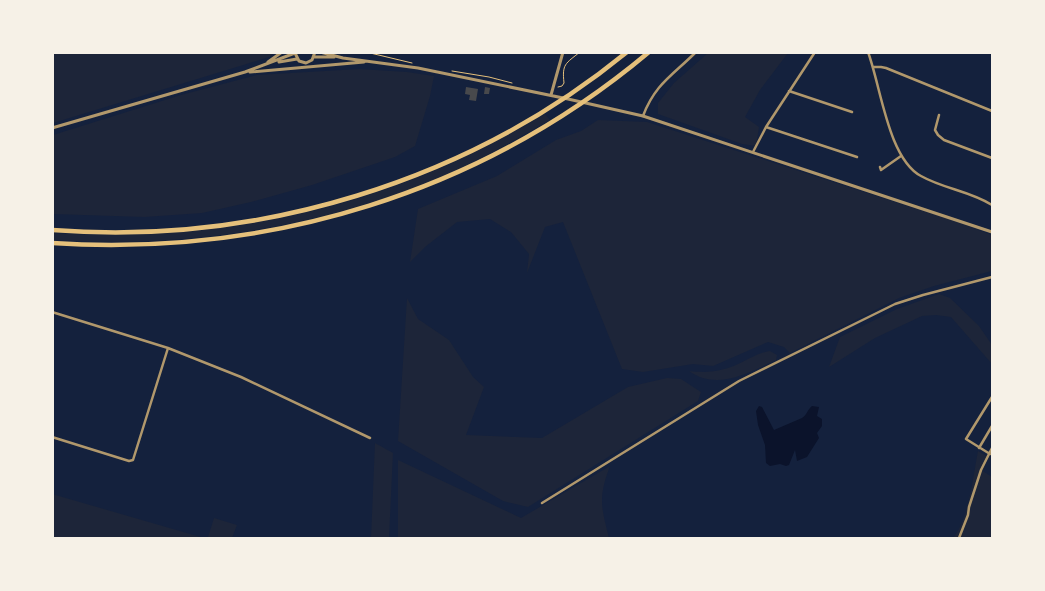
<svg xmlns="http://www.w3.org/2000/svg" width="1045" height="591" viewBox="0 0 1045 591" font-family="'Roboto Condensed',sans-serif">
<rect width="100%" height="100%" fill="#14213d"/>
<path fill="#1d2539" d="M53,52H274V53L269,57L240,66L53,123Z
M708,53H788L760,90L745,117L759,127L756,146L742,144L658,114V103L674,83Z
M359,69L407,72L434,76L430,96L415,146L395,157L312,185L251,202L202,213L144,217L53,214V135L181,95L257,75Z
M545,114L550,120C509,144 468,166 424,184C306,230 179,248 53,240L52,233C180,241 305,223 424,175C466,158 506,137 545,114Z
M598,120L647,122L957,222L992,235V271L934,286L899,298L790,353L784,347L768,342L713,366L693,364L643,372L622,369L563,222L545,227L527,273L529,254L511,232L490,219L457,222L425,247L410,262L418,209L497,176L556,140L581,131Z
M939,294L950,298L979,326L992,345V364L951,317L936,315L922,316L875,338L829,367L840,337L897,309Z
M407,298L418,319L449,340L473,377L484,387L466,435L542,438L628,387L667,378L681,379L701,392L698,401L528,507L503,501L398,441Z
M770,351L777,355L776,360C748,373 717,391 689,371C707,373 719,372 736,365C748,360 757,353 770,351Z
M375,443L393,453L389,538H371Z
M978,451L988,457L983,471L992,477V538H953C969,519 973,476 978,451Z
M398,460L521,518L610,466C598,498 601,506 609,538H398Z
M52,494L204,538L208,537L214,518L237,525L232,538H53Z"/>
<path fill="#0b132b" d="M759,406L762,407L774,430L802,418C807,415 807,410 812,406L819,407L817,416L822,419V426L817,433L819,438L807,457L797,461L795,450L789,465L786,466L780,464L770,466L766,463L765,445L758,425L756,411Z"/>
<path fill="#48494c" d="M466,87L478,89L476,101L469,100L470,95L465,94Z
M485,87L490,88L489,94H484Z"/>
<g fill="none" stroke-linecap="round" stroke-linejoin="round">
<path stroke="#e5c07b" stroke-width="1" d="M366,52L412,63
M452,71L489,77L512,83
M558,87L562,86L564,83C562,64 565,64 580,52"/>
<path stroke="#b1986c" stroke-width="2.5" d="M868,52C881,87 888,158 921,176C944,189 970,191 992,205
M873,67H881L886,68L992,111
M789,91L852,112
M939,115L935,130L938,135L944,140L992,158
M643,116C655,84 673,75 696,52
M766,127L857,157
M753,152L766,127L815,52
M880,167L881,170L901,156
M52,312L168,348L241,377L370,438
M52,437L129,461L133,460L168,348
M979,448L992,426
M990,454L966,439L992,397
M542,503L739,381L895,304L923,295L992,277
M959,538L968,515L969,507L981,470L992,448"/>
<path stroke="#b1986c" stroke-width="3" d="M320,52L343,58L418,68L568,99L643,116L992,232
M295,53L299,61L306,63L312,60L315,52
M314,57H334
M268,62L282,52
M279,62L297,59
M250,72L364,62
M551,95L563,52
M52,128L245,72L295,53"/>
<path stroke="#e5c07b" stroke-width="4.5" d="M52,230C257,246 468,182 627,52
M52,243C270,257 481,193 649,52"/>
</g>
<rect width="1045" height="591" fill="none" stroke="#f6f1e7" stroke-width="108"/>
</svg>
